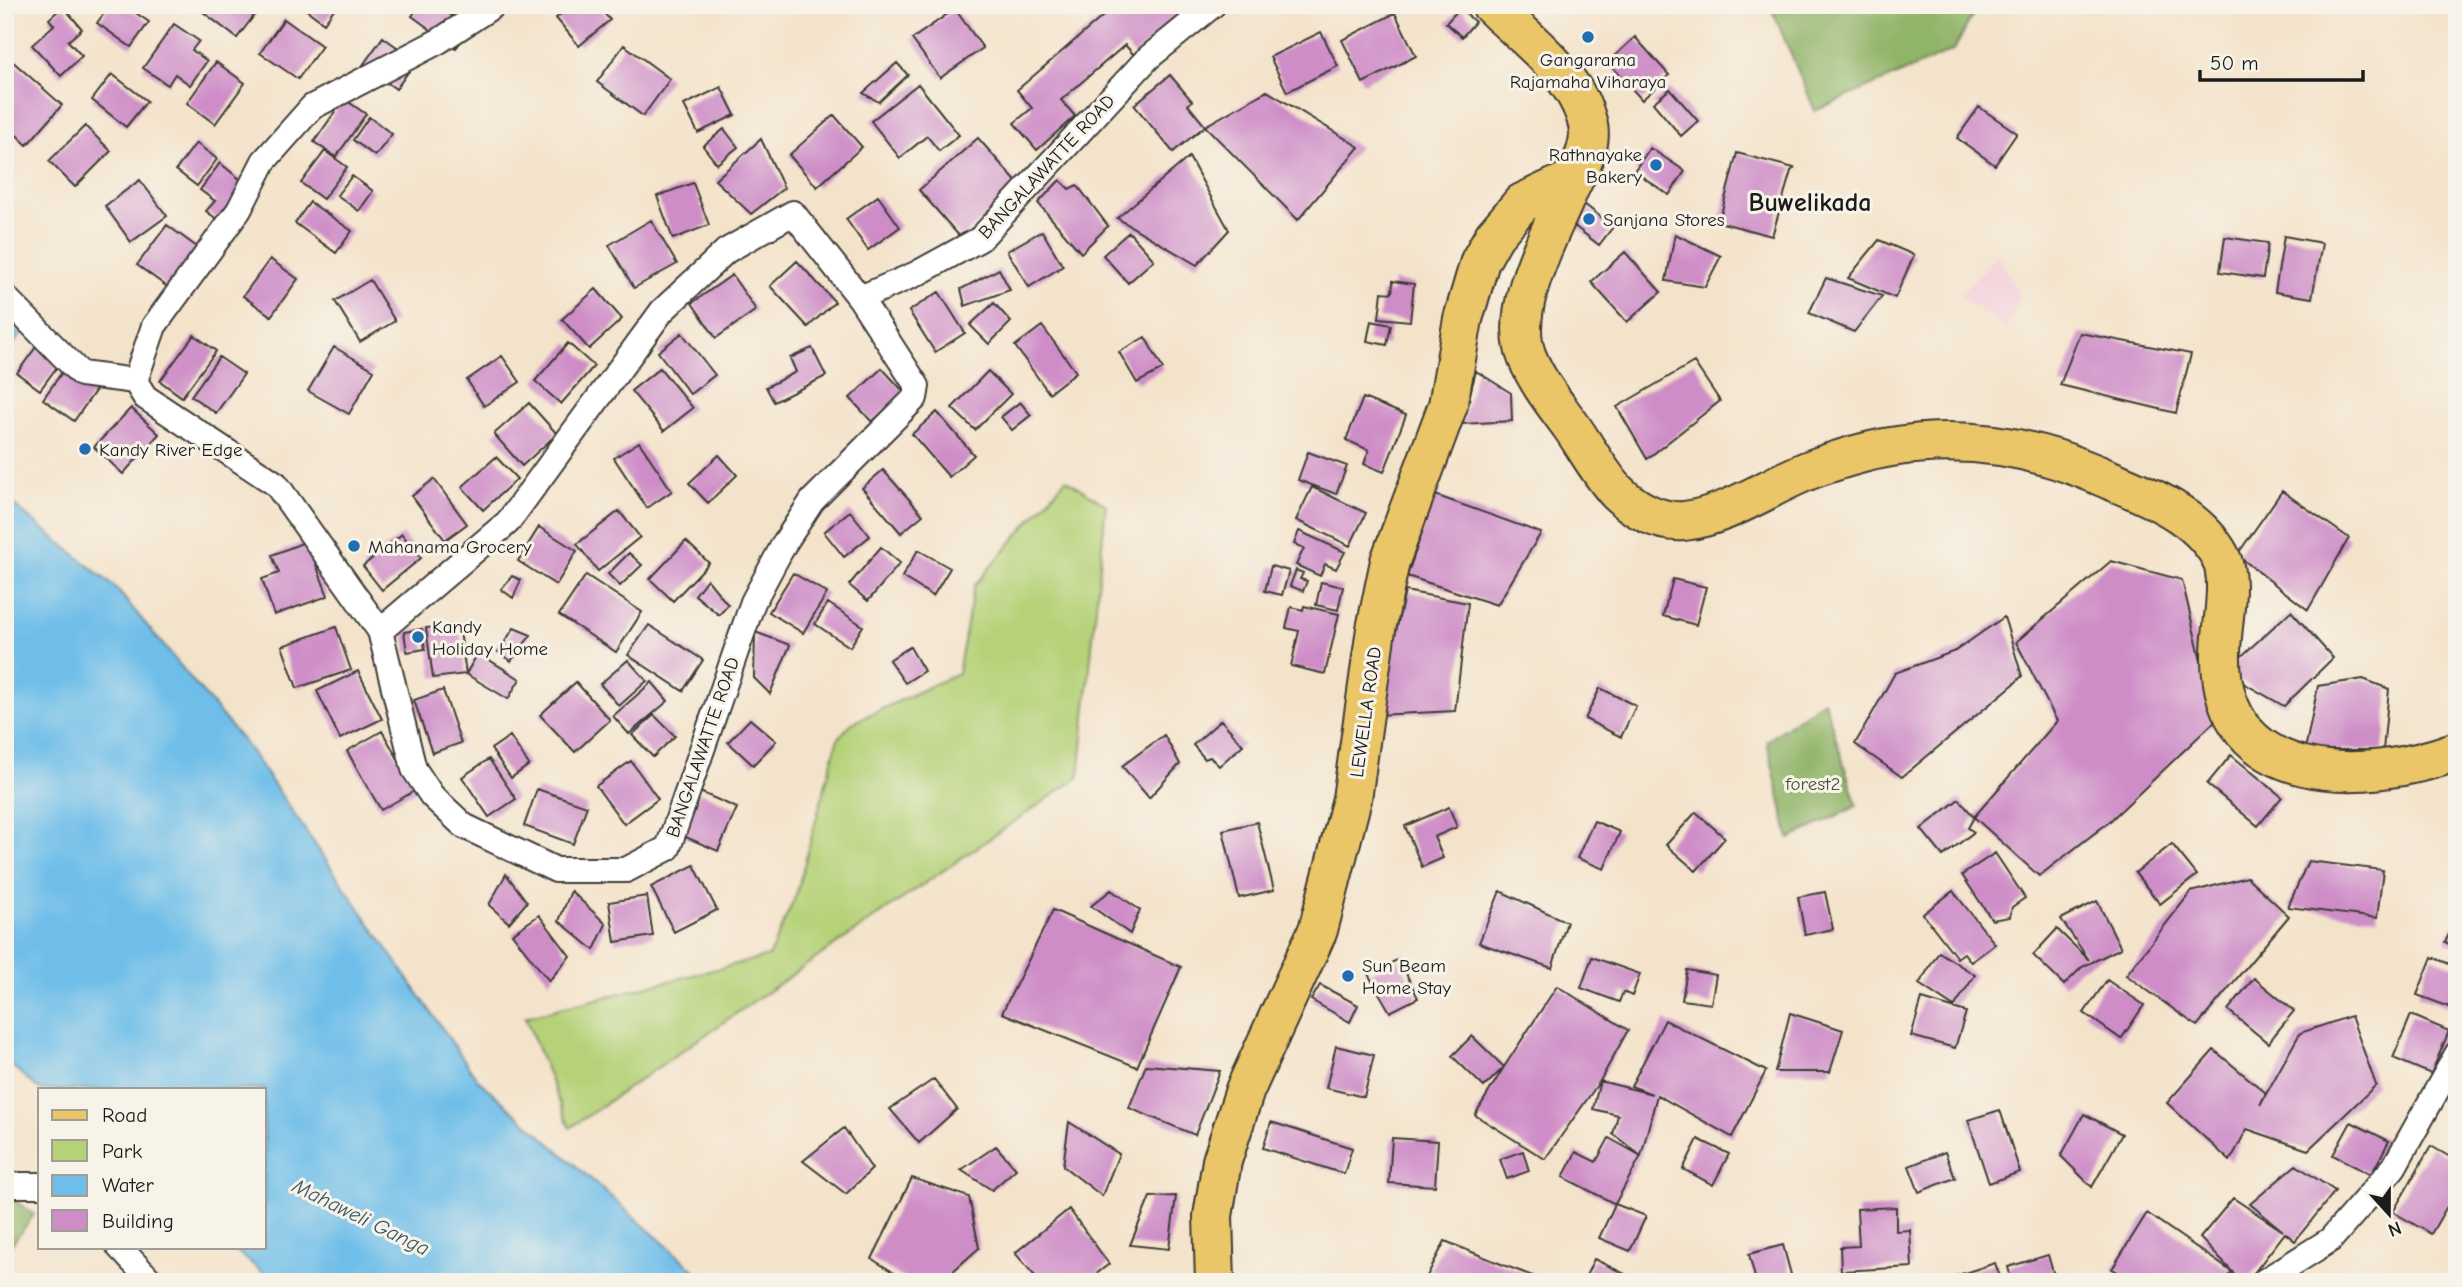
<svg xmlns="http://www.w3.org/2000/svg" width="2462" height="1287" viewBox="0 0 2462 1287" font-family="'Comic Neue',sans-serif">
<rect width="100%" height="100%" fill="#f7f3e8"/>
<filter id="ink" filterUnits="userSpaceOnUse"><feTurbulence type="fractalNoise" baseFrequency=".0143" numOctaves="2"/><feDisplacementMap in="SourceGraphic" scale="14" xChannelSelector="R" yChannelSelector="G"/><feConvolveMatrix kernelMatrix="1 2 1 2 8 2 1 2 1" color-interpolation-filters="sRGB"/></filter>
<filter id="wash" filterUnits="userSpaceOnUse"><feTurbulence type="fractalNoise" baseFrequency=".00686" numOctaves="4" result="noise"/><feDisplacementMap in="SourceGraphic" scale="28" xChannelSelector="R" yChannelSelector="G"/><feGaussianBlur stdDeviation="1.57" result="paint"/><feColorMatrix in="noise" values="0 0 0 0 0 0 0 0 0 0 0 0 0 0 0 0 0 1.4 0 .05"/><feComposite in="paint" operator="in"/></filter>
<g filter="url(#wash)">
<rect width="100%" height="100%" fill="#f4e3cb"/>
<path fill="#f4cfdd" d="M1997,253L2020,298L2006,330L1960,295Z"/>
<path fill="#b5d278" stroke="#68774a" stroke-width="2" d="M1066,479L1106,505L1079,777L570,1128L525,1017L769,956L796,895L838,738L852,723L958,673L974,586Z"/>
<path fill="#90b468" stroke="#566842" stroke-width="2" d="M1770,5H1978L1954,50L1815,111Z
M1824,700L1857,806L1789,839L1767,741Z
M5,1193L34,1215L5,1253Z"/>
<path fill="#6ebee9" stroke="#456d82" stroke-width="2" d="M5,302L26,327L5,356Z
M5,491L17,508L115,587L247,746L478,1080L708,1282H275L231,1247H264V1089L40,1090L5,1060Z"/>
<g id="blocks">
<path fill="#ce8dc7" d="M110,5H124L149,22L131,47L97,23Z
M194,5H262L237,38Z
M300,5H337L324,23Z
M420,5H437L470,29L456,48L412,16Z
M571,5H597L610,20L579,46L556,18Z
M1116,5H1192L1134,55L1125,45L1061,100L1075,116L1037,150L1014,123L1032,108L1017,90Z
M63,6L82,29L68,41L82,56L61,76L32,45L54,25L49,19Z
M1460,8L1475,22L1462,37L1446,23Z
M955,9L983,48L940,78L912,39Z
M1395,13L1416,56L1363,83L1342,40Z
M284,19L322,46L298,79L260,53Z
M174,24L199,41L192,50L207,61L190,85L175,74L168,85L143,68Z
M1321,32L1338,66L1287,92L1270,57Z
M383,37L416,61L396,89L363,65Z
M1635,37L1669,75L1642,100L1608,62Z
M624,45L670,79L643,116L597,82Z
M11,60L62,105L27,145L5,124V66Z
M216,62L245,83L215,124L187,103Z
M897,63L908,75L879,102L863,93Z
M112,74L147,101L126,127L92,100Z
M1170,75L1192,101L1188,105L1205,126L1267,91L1359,147L1298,220L1205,126L1173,152L1134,105Z
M918,84L959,135L939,151L927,136L900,158L871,121Z
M721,87L735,115L698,133L684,105Z
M1670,89L1698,121L1681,136L1653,103Z
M344,99L366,114L336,157L314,142Z
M1979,107L2017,133L1995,165L1957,138Z
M834,115L862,147L817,187L789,155Z
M369,117L392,134L375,156L353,140Z
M85,126L111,151L75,187L49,161Z
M724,129L738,147L717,164L703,146Z
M978,138L1020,186L961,238L919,190Z
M761,139L784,188L751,214L715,180Z
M196,143L217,159L197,186L176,170Z
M1650,148L1685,171L1669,195L1634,171Z
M325,151L347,167L323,199L301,183Z
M1737,153L1794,168L1791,171L1772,236L1719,222Z
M1189,157L1229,230L1197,265L1117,218Z
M220,163L257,193L230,229L206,211L215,201L200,190Z
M352,176L373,191L359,211L337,195Z
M140,180L167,216L131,242L105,206Z
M1060,180L1069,189L1077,185L1108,226L1081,253L1038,203Z
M693,183L709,225L673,239L657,196Z
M878,196L900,227L868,250L846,219Z
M310,202L352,231L336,253L295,223Z
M1583,203L1613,227L1599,245L1568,221Z
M651,220L677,264L634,288L609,245Z
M167,225L205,253L176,293L137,265Z
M1042,231L1063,266L1029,287L1007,251Z
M1129,232L1154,260L1128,283L1103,255Z
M1675,234L1721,256L1705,287L1666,281Z
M2284,236L2322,243L2312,298L2275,292Z
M2225,237L2268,243L2263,278L2220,272Z
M1879,240L1914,255L1895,298L1848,278Z
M1625,252L1661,292L1627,322L1591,282Z
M270,259L298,279L271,316L243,296Z
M797,261L835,302L808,327L770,286Z
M999,269L1010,290L965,306L961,289Z
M732,275L756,310L716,338L692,303Z
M1826,278L1882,296L1854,332L1809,313Z
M370,280L395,321L360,342L335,301Z
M1393,281L1414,284L1410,321L1379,318L1382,292L1392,293Z
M596,289L622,319L589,349L562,319Z
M939,292L965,333L935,352L909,311Z
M994,303L1011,322L989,344L970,325Z
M1371,321L1391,325L1387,345L1367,341Z
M1042,326L1076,372L1049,393L1015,346Z
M47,332L70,349L40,390L17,373Z
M682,333L715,375L690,394L658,352Z
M2080,333L2191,354L2176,413L2060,385Z
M194,335L216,351L182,397L160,381Z
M1145,337L1163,369L1137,383L1119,352Z
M568,343L594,366L561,404L535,381Z
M334,347L374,370L349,414L308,391Z
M812,348L826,376L774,402L766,387L796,372L790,358Z
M502,356L520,382L484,406L467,380Z
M219,357L244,374L216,413L191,396Z
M1694,362L1720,401L1647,459L1617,407Z
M68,364L98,387L74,421L43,399Z
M660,368L693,408L664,431L631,391Z
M882,368L904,392L872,422L850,398Z
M988,371L1011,394L975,430L952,408Z
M1476,371L1511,393L1512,421L1462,424Z
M1363,398L1406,415L1384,472L1364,464L1369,450L1346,440Z
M1020,402L1031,415L1012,430L1001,417Z
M529,403L557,434L522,466L494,434Z
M131,408L159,434L123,474L94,447Z
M937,412L974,455L949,477L912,434Z
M639,442L672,491L647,508L614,458Z
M1308,452L1347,466L1336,494L1298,480Z
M719,455L737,475L708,503L689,483Z
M496,457L517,479L483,510L462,487Z
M883,470L923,515L901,533L862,488Z
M434,479L467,524L445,540L412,496Z
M1312,487L1366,513L1350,546L1296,520Z
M2282,491L2349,538L2308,610L2237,555Z
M1435,495L1541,533L1497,605L1407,576Z
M619,511L640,537L598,571L577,544Z
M850,511L870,536L844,557L824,532Z
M539,527L577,551L556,585L518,561Z
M1299,531L1345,552L1336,569L1325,564L1320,576L1296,565L1304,548L1294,544Z
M402,534L421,558L382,590L363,566Z
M307,541L328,596L274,615L262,579L279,573L272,555Z
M686,541L709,563L673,601L650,579Z
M881,547L900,563L868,601L849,585Z
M918,550L950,568L933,596L902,577Z
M629,553L642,565L620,586L608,574Z
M2111,561L2182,580L2215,721L2109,822L2039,876L1974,817L2057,721L2016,642Z
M1271,566L1289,571L1282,595L1265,591Z
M1296,570L1303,573L1300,579L1307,581L1303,591L1290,586Z
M793,573L827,593L803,633L769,612Z
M586,575L642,612L616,652L559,615Z
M512,576L521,580L513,598L501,589Z
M707,579L728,605L719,615L695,595Z
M1673,579L1706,587L1696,625L1663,616Z
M1321,582L1343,587L1338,610L1316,605Z
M1405,591L1468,603L1455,711L1377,715Z
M828,603L863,626L850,647L815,624Z
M1304,606L1339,614L1325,674L1291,666L1299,631L1286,628L1291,607L1303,610Z
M2291,611L2333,658L2284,706L2224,672Z
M2004,617L2022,676L2014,684L1902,777L1855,744L1895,673L1955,651Z
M459,624L466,674L433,678L426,628Z
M649,625L703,660L683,691L628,655Z
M336,627L351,670L297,688L282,646Z
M514,628L531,635L511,661L498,652Z
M422,629L425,649L407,652L404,632Z
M755,632L790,645L770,694L754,678Z
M910,647L924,671L905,683L889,660Z
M478,653L520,679L508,699L466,674Z
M628,660L647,681L619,706L600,684Z
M358,671L382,719L340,739L317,691Z
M2363,679L2389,689L2383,750H2305L2318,686Z
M576,682L610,720L575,752L540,715Z
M652,682L668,701L629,734L613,716Z
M1600,688L1636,706L1621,737L1585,719Z
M443,690L461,743L432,753L414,700Z
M654,715L675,736L653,757L632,735Z
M750,719L776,741L753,765L728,742Z
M1221,720L1243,745L1219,766L1210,757L1205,759L1193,745Z
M382,731L416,790L381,810L347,751Z
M1164,735L1180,764L1149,798L1122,766Z
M510,736L529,765L511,778L491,749Z
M2231,755L2282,797L2258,826L2207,784Z
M489,759L516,799L489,817L462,777Z
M631,761L658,799L624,824L596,786Z
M537,789L587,806L573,844L524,826Z
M700,792L737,808L718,851L681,835Z
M1959,799L1974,817L1968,828L1974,832L1943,856L1921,829Z
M1449,807L1457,827L1434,837L1443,858L1422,867L1405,826Z
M1696,812L1725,838L1696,871L1666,845Z
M1594,821L1620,832L1604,869L1577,858Z
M1257,822L1274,890L1239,898L1223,830Z
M2172,844L2197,875L2160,904L2135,873Z
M1995,853L2025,898L2012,907L2010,917L1992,920L1962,875Z
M2308,861L2383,870L2377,918L2288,907Z
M694,865L717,910L674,932L651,887Z
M506,874L527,902L509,923L489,905Z
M2247,877L2289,916L2197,1026L2126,975L2191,892Z
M1111,890L1140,910L1130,934L1091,906Z
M571,891L606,924L594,950L559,921Z
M1500,891L1567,922L1552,968L1479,943Z
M1953,891L1995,944L1971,962L1964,953L1957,958L1923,914Z
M1825,892L1833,929L1805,935L1798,897Z
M647,896L653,936L615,942L609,902Z
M2097,901L2121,948L2082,967L2064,985L2033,955L2057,929L2089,960L2061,919Z
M1053,910L1181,967L1137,1067L1002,1013Z
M539,915L570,956L549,981L512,934Z
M2457,919V948L2445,942Z
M1939,952L1975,975L1954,1007L1919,984Z
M1592,957L1640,974L1632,996L1623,992L1619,1002L1581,988Z
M2432,957L2457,967L2455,1009L2417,995Z
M1399,959L1418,998L1390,1012L1368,974Z
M1687,970L1716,975L1711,1004L1682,1000Z
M2254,978L2294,1011L2268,1043L2228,1010Z
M2107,980L2144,1005L2121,1039L2084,1013Z
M1320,985L1358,1005L1350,1022L1311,1000Z
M1557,986L1628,1030L1600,1081L1652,1094L1631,1086L1665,1020L1766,1071L1732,1137L1657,1095L1641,1156L1615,1204L1563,1177L1576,1152L1596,1162L1609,1138L1641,1156L1613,1134L1618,1115L1593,1109L1600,1081L1545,1159L1475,1115L1504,1067L1484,1087L1452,1056L1472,1036L1504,1067Z
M1922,999L1966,1012L1955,1048L1911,1036Z
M1790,1013L1843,1030L1830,1072H1775Z
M2411,1015L2449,1031L2431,1074L2393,1058Z
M2351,1016L2376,1085L2308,1150L2247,1129L2230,1161L2167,1103L2214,1050L2266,1093L2260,1105L2300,1033Z
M1336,1046L1374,1055L1364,1097L1326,1088Z
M1146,1065L1220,1071L1195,1135L1129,1108Z
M934,1079L957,1109L919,1143L890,1109Z
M2000,1110L2020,1172L1989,1183L1968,1120Z
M2084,1114L2122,1134L2092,1187L2061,1156Z
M1069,1122L1119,1154L1102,1196L1063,1166Z
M1271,1122L1352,1148L1344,1174L1263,1148Z
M2351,1122L2389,1141L2371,1175L2333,1155Z
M844,1128L872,1169L846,1194L803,1161Z
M1392,1138L1438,1141L1435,1186L1389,1183Z
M1698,1139L1729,1154L1713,1185L1683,1169Z
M996,1146L1016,1169L992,1190L961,1170Z
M2431,1146L2457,1161V1189L2431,1234L2393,1212Z
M1523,1151L1529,1171L1507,1179L1500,1159Z
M1945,1152L1955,1178L1919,1192L1909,1166Z
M2296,1165L2335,1191L2295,1241L2285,1233L2247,1282H2242L2200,1238L2233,1198L2283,1231L2250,1204Z
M912,1178L969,1197L979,1248L941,1282H909L872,1259Z
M1176,1196L1169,1249L1130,1245L1150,1197Z
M1615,1204L1646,1216L1630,1251L1599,1238Z
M1896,1207V1231L1910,1230L1912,1267L1841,1271L1840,1247L1859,1246L1857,1209Z
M1069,1209L1109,1264L1086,1282H1040L1015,1253Z
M2147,1213L2232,1272L2223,1282H2136L2112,1269Z
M1445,1241L1506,1266L1549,1282H1424Z
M1783,1245L1793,1282H1756L1749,1254Z
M2048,1255L2056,1282H2012L2008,1267Z
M1594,1259L1629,1276L1626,1282H1583Z
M1995,1263L2002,1282H1940V1281Z"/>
</g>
</g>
<g filter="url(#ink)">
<use href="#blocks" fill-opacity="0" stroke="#3c3a36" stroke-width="2"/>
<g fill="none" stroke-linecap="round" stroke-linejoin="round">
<g stroke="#3c3a36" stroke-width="28">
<path id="street" d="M793,213L860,298L917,386L915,398L812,501L784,544L753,602L668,848L626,870H556L464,826L432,796L414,769L380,631L508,522L662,311L726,251Z
M5,297L81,374L135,381L145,397L276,484L380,631
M860,298L916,274L980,239L1148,58L1213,5
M135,381L154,326L239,210L264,161L312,107L439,41L494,5
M5,1185H40
M119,1247L152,1282
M2263,1282L2330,1240L2394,1167L2457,1054"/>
</g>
<g stroke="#3c3a36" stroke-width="42">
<path id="primary" d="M1491,5C1526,39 1577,75 1588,125C1593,149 1576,172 1567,194C1548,238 1508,310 1527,357C1537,382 1555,404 1571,426C1586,447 1600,474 1618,493C1635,509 1659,523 1684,521C1729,516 1770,485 1812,469C1837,460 1866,451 1891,447C1962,435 2027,445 2091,472C2136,491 2195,510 2220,556C2233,579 2221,626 2221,653C2218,788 2363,786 2457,751
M1215,1282L1213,1216L1222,1161L1245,1090L1318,930L1352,799L1376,629L1390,561L1448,405L1463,319L1480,261L1494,236L1522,203L1573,179"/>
</g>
<use href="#street" stroke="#fff" stroke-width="24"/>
<use href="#primary" stroke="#ebc669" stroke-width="38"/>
</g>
</g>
<g fill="#1f6fb2" stroke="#f7f3e8" stroke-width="2.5">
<circle cx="1588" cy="37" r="7"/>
<circle cx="1656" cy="165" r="7"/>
<circle cx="1589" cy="219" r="7"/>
<circle cx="85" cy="449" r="7"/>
<circle cx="354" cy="546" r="7"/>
<circle cx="418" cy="637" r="7"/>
<circle cx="1348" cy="976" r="7"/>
</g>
<g text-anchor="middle" stroke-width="6" stroke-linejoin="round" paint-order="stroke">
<g font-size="19" fill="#1c1c1c" stroke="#f7f3e8" text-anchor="start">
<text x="1588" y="66" text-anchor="middle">Gangarama<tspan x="1588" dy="22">Rajamaha Viharaya</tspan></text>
<text x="1642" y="161" text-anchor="end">Rathnayake<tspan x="1642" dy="22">Bakery</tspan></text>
<text x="1603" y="226">Sanjana Stores</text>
<text x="99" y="456">Kandy River Edge</text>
<text x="368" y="553">Mahanama Grocery</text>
<text x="432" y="633">Kandy<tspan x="432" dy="22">Holiday Home</tspan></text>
<text x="1362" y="972">Sun Beam<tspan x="1362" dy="22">Home Stay</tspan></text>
</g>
<g font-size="19" fill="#1c1c1c" stroke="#f7f3e8">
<text transform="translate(1046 166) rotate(-47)" y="7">BANGALAWATTE ROAD</text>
<text transform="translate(1365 712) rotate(-82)" y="7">LEWELLA ROAD</text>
<text transform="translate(702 747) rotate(-71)" y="7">BANGALAWATTE ROAD</text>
</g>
<g font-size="19" fill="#4a5338" stroke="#f7f3e8">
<text x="1813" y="790">forest2</text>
</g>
<g font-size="21" font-style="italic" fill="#395564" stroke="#f7f3e8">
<text transform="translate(361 1217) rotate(26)" y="7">Mahaweli Ganga</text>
</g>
<g font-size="26" font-weight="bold" fill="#1c1c1c" stroke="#f7f3e8">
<text x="1810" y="211">Buwelikada</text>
</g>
</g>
<rect width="2462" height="1287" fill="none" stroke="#f7f3e8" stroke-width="28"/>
<rect x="38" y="1088" width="228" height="161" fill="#f7f3e8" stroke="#9f9d96" stroke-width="2"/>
<rect x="52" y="1110" width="35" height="10" fill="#ebc669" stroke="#9f9d96" stroke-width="2"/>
<text x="102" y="1122" font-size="21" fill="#1c1c1c">Road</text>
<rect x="52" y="1140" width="35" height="21" fill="#b5d278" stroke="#9f9d96" stroke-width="2"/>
<text x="102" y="1158" font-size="21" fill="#1c1c1c">Park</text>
<rect x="52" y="1175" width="35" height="21" fill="#6ebee9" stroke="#9f9d96" stroke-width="2"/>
<text x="102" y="1192" font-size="21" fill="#1c1c1c">Water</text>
<rect x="52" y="1210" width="35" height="21" fill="#ce8dc7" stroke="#9f9d96" stroke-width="2"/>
<text x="102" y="1228" font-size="21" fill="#1c1c1c">Building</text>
<g transform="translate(2389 1214) rotate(159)" stroke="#f7f3e8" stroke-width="5" paint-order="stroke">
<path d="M0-5L12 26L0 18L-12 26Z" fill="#1c1c1c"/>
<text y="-10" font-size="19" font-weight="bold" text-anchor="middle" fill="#1c1c1c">N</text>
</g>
<path d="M2200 70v10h163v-10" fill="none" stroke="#1c1c1c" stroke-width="3.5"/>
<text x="2210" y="70" font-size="21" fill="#1c1c1c" stroke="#f7f3e8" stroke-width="5" paint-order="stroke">50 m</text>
</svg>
